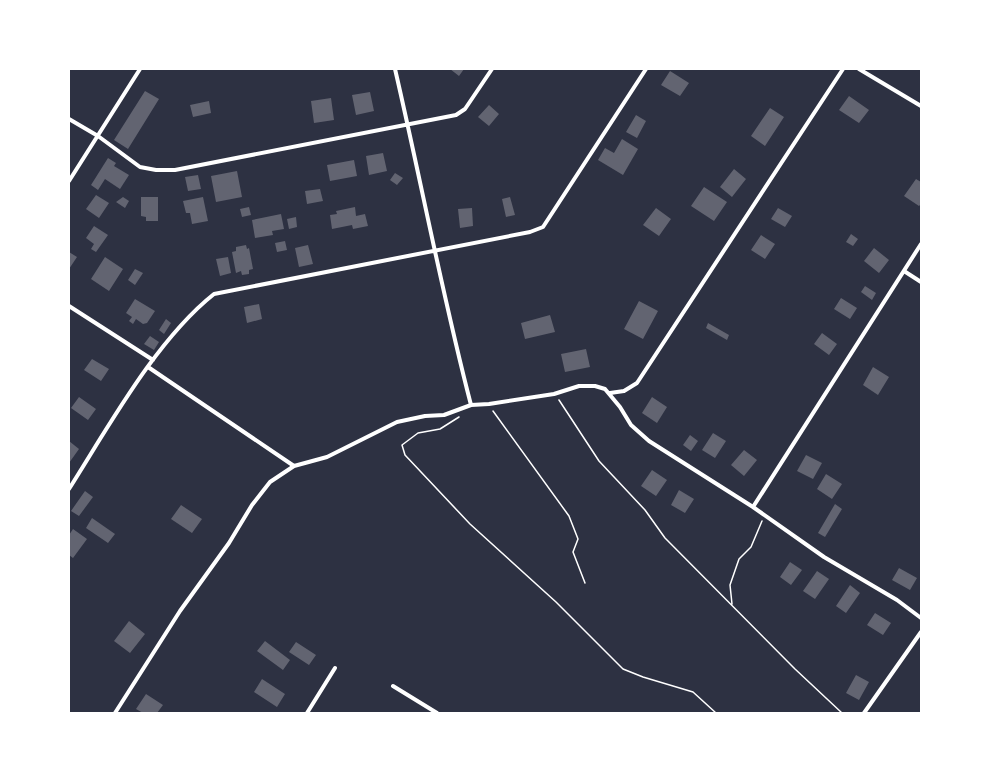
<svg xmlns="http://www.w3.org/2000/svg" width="990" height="782" viewBox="0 0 990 782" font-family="'DM Sans',sans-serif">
<rect width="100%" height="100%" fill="#2d3142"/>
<path fill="#626471" d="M450,69H464L459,76Z
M670,71L689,83L680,96L661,85Z
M145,91L159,99L128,149L114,140Z
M370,92L374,111L356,115L352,95Z
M849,96L869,110L859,123L839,110Z
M331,98L334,120L314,123L311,101Z
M209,101L211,113L193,117L190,105Z
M489,105L499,114L489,126L478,117Z
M770,108L784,117L765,146L751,136Z
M636,115L646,121L637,138L626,132Z
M622,139L638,149L623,175L598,160L605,148L614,153Z
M383,153L387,171L369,175L366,156Z
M108,158L116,163L114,166L129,175L120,189L105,179L98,190L91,185Z
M354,160L357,176L330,181L327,165Z
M734,169L746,179L732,197L720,187Z
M237,171L242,197L216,202L211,176Z
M395,173L403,178L397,185L390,180Z
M198,175L201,189L188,191L185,177Z
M916,179L921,182V204L919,206L904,196Z
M704,187L727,202L714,221L691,206Z
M320,189L323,201L307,204L305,191Z
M96,195L109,203L99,218L86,209Z
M123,197L129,201L125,208L116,202Z
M141,197H158V221H146V217L141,216Z
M203,197L208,221L192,224L190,213H186L183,201Z
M510,197L515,215L506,217L502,199Z
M249,207L251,215L242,217L240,209Z
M355,207L356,216L365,214L368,226L353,229L352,225L332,229L330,215L337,214L336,211Z
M472,208L473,226L460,228L458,209Z
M656,208L671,219L659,236L643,225Z
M778,208L792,216L785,227L771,219Z
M281,214L284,229L272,231L273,235L255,238L252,220Z
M296,217L297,227L289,229L287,219Z
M94,226L108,235L96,252L91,249L94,244L86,238Z
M851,234L858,239L853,246L846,242Z
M761,235L775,244L765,259L751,250Z
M285,241L287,250L277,252L275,243Z
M246,245L247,249L249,248L253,269L249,270V274L242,275L241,271L236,273L232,252L236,251V247Z
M308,245L313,264L299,267L295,248Z
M874,248L889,260L879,273L864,261Z
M69,252L77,257L69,269Z
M105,257L123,269L109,291L91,279Z
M228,257L231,273L220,276L216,259Z
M135,269L143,273L135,285L128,280Z
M865,286L876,293L872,300L861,292Z
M841,298L857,308L850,319L834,309Z
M135,299L155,311L147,323L143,324L136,319L133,324L129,321L132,317L126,313Z
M639,301L658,311L643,339L624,329Z
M259,304L262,319L247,323L244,307Z
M550,315L555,332L525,339L521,323Z
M166,319L171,323L164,334L159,330Z
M708,323L729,335L727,340L706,328Z
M822,333L837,344L829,355L814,344Z
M150,336L159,342L154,350L144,344Z
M586,349L590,367L565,372L561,354Z
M92,359L109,369L101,381L84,370Z
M873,367L889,377L878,395L863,385Z
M79,397L96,409L88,420L71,408Z
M652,397L667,407L657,423L642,413Z
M713,433L726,441L715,458L702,450Z
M690,435L698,441L691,451L683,445Z
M69,441L79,449L69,463Z
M744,450L757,460L744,476L731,465Z
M806,455L822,463L813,479L797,471Z
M652,470L667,480L656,496L641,486Z
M826,474L842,484L832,499L817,489Z
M679,490L694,499L685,513L671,505Z
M85,491L93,497L79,516L71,511Z
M835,504L842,509L825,537L818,533Z
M181,505L202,519L192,533L171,519Z
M92,518L115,534L108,543L86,528Z
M73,529L87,539L73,558L69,555V535Z
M790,562L802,570L791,585L780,577Z
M899,568L917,578L910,590L892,580Z
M817,571L829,579L815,599L803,591Z
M850,585L860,593L846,613L836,606Z
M875,613L891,623L883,635L867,625Z
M129,621L145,634L130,653L114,641Z
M265,641L290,660L283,670L257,651Z
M296,642L316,655L309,665L289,652Z
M856,675L869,682L859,700L846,693Z
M262,679L285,694L277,707L254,692Z
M146,694L163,705L157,713H143L136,709Z"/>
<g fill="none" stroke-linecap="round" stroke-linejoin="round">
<path stroke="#fff" stroke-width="1.5" d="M559,400L599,461L645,510L665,538L795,669L842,713
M493,411L569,516L578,539L573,552L585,583
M459,417L440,429L418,433L402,445L405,455L470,524L556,602L623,669L643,677L693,692L716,713
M732,604L730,585L739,559L751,547L762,521"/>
<path stroke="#fff" stroke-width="4" d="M395,69C421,181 442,294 471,405
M859,69L921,106
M69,119L98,136L140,167L156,170H175L456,115L465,109L492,69
M69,181L140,69
M904,271L921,282
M69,306L153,360
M148,367L294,466
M610,393L624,391L637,383L843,69
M69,489C109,426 156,340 214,294L530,232L543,227L646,69
M753,507L921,244
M393,686L437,713
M115,713L180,611L229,543L252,505L270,482L294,466L327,457L397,422L425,416L444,415L471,405L489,404L554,394L579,386H595L605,389L620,407L631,425L649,441L753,507L824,557L897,600L921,618
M307,713L335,668
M864,713L921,632"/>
</g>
<rect width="990" height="782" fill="none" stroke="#ffffff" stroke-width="140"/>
</svg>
